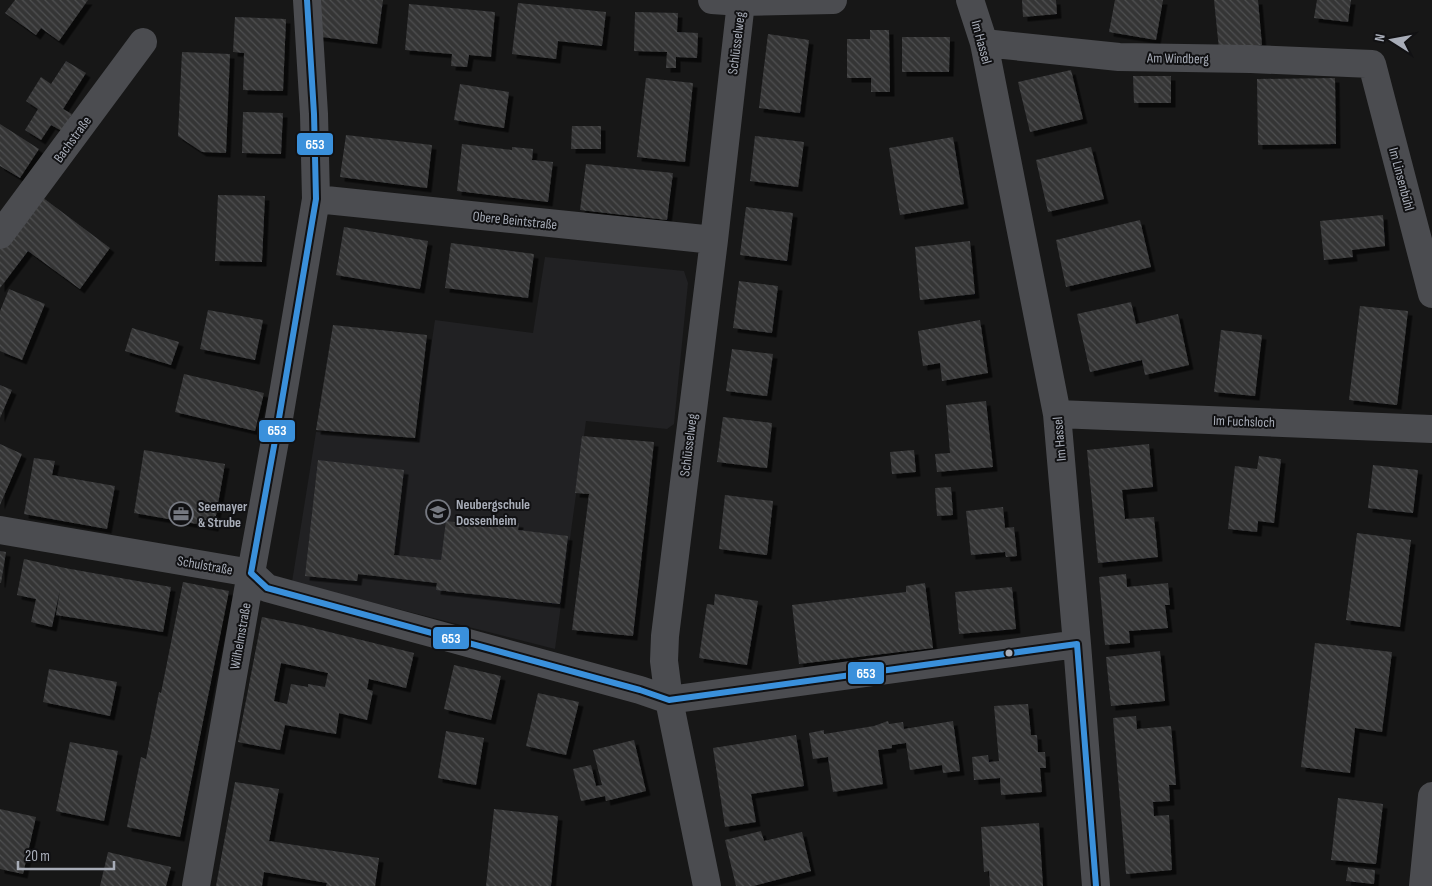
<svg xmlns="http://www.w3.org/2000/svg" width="1432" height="886" viewBox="0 0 1432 886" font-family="'Sofia Sans Condensed',sans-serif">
<defs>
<pattern id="building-back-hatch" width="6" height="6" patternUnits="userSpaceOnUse" patternTransform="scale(1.25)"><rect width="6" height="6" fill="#353536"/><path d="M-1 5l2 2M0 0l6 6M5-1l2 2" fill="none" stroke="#4f5051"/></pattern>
<filter id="shadow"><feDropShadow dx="4.5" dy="4.5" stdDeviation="0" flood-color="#0009"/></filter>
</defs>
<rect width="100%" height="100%" fill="#171717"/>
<path fill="#212123" d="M545,257L684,271L688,283L674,424L667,429L586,421L555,649L292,582L316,432L417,441L435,320L533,333Z"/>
<path fill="url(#building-back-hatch)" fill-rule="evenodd" filter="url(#shadow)" d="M15,0H88L59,41L41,28L36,35L5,13Z
M319,0H383L377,44L314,36Z
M1022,0H1056L1057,14L1023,17Z
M1115,0H1163L1156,40L1109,32Z
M1214,0H1258L1262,45L1219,49Z
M1317,0H1351L1348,22L1314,18Z
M518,3L606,12L602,46L558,41L556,59L512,54Z
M409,4L495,12L491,57L469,55L467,67L451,66L452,54L405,50Z
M635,12L678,13L677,32L698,33L697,58L676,57V68H666L667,52L634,51Z
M235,17L286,19L283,91L243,90L244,53L233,52Z
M870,30H889L890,92H871V78H847V39H870Z
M768,34L809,40L800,113L759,108Z
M902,37H950L949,72H902Z
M182,52L230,54L226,153L202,152L178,136Z
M66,61L86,73L63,109L72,114L62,131L51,125L41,140L25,130L38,109L26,101L41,77L51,84Z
M1071,70L1083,119L1030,132L1018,82Z
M1133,76H1171V103H1134Z
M646,78L693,83L685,162L637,157Z
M1335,78L1336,144L1258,145L1257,79Z
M460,84L509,92L504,128L454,120Z
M243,112L283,113L281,154L242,153Z
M0,124L39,149L20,178L0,166Z
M572,126H601V149H571Z
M346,135L432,145L427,188L340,177Z
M755,136L804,142L798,187L750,181Z
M953,137L964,204L900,215L889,148Z
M462,144L512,150V147L533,149L532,160L553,162L548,202L457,191Z
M1091,147L1104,199L1048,212L1036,160Z
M586,164L673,173L667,220L580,210Z
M38,194L110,248L80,289L28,251L0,288V245Z
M218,195L265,196L262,262L215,261Z
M746,207L793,213L787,261L740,255Z
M1383,215L1385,246L1352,250L1353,257L1324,260L1320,221Z
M1140,220L1151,267L1066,287L1056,240Z
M344,227L428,241L420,289L336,275Z
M970,241L975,294L920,300L915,247Z
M451,243L534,254L528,298L445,288Z
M739,281L778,286L772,333L733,328Z
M9,289L45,304L22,360L0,351V311Z
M1131,302L1136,324L1178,314L1189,365L1145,375L1142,360L1090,372L1077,314Z
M1360,306L1408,311L1397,405L1349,400Z
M208,310L263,320L255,360L200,349Z
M980,320L988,373L942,381L940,363L923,366L918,331Z
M333,325L427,335L415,438L316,430Z
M132,328L179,342L171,365L125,351Z
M1221,330L1262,335L1255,396L1214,392Z
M732,349L773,354L767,396L726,391Z
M184,374L264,393L255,431L175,412Z
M0,385L12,390L0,418Z
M986,401L993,467L937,472L935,454L950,453L946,405Z
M723,417L772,423L767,468L717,462Z
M582,436L654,442L633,636L572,630L589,494L575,493Z
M0,444L22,454L0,505Z
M1149,444L1153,487L1122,490L1125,519L1154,517L1158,557L1098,563L1087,450Z
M144,450L225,464L214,527L134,513Z
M914,450L916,472L892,474L890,452Z
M1259,456L1281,459L1274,523L1258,521L1257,532L1228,529L1235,466L1257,469Z
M34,458L55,461L52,475L115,486L107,529L24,514Z
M318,460L404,470L394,555L441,560L446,521L488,526V520L519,523L518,530L568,536L560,604L436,590L437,583L358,574L357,581L305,576Z
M1373,465L1418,470L1413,513L1368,508Z
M951,487L953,515L937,516L935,488Z
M725,495L773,501L767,555L719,549Z
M1003,507L1005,528L1014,527L1017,556L1006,557L1005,552L971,555L966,511Z
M1357,533L1411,540L1400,627L1346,620Z
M0,551L6,552L1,583H0Z
M24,559L65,568L171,587L163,632L56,615L60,590L52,627L31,622L36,599L17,595Z
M1126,574L1127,587L1168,583L1170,605H1165L1168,628L1129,631L1130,643L1105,645L1099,577Z
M183,582L229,591L180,837L127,827L141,757L146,759L159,692L161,693Z
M925,583L933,648L799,664L792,605L906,592V586Z
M1012,587L1016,629L959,634L955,592Z
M715,594L758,601L747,665L699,658L707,604L714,605Z
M262,617L301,625L414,653L406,688L369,679L367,689L373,691L367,720L339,713L336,734L285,725L280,750L238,742ZM281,663L328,673L325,687L308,684V687L291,684L287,704L274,701Z
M1315,643L1392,652L1382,732L1355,728L1350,773L1301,767Z
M1160,651L1165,701L1111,706L1106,657Z
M454,665L501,676L491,720L444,709Z
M49,669L117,682L110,716L43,702Z
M538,693L579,702L566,755L526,746Z
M1028,704L1031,735H1037L1038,752H1045L1046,768H1040L1042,792L1001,795L1000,778L974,780L972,757L988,755L989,762L999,761L994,706Z
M1136,716L1137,729L1171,726L1176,785H1169L1170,801L1153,802L1154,816L1169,815L1172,870L1126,874L1113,718Z
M888,721L889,724L903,722L904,729L953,721L960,771L943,773L942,765L910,770L906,743L892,745V748L878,750L883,784L833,792L828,757L813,759L809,733L824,730V734L874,726Z
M446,731L484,738L476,785L438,778Z
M796,735L804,786L751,794L756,822L725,827L713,748Z
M634,740L646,791L606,801L605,796L581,801L573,769L591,765L596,786L602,785L593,750Z
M70,742L118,751L104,821L56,811Z
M235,782L279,789L269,841L379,858L375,886H326L327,883L264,872L262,886H216Z
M1338,798L1383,804L1376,864L1331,860Z
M0,809L36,817L23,874L0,869Z
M494,809L558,816L551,886H486Z
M1039,823L1043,886H990L989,871L984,872L981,827Z
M761,831L764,841L802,832L811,871L753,886H736L725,840Z
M108,852L171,867L166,886H100Z
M1348,867L1375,870L1374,884L1346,881Z"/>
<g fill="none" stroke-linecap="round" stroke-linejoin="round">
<path stroke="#4b4c50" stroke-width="28" d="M712,0L741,2L833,0
M970,0L984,43L1057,414L1077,644L1096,886
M984,43L1119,57L1251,59L1372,64L1432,294
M316,199L714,240
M0,235L143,42
M1057,414L1432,429
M0,530L251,573L267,588L640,690L669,700L1077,644
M196,886L251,573L278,424L316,199L314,114L307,0
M707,886L669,700L664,661L665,636L714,240L741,2
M1423,886L1432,796"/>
<g stroke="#111113" stroke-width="10">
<path id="bus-1" d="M251,573L267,588L640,690L669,700L1077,644
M251,573L278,424L316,199L314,114L307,0
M1077,644L1096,886"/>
</g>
<use href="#bus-1" stroke="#3a90db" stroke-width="6"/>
</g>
<defs>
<g id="school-ring" transform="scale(1.25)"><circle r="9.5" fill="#111113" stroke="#757880" stroke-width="1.5"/><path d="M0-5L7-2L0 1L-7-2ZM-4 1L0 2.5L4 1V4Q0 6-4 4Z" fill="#757880"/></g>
<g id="office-ring" transform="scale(1.25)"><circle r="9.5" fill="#111113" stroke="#757880" stroke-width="1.5"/><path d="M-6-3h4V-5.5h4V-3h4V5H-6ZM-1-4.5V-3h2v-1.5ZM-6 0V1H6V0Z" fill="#757880"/></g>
</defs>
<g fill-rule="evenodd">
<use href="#school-ring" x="438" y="512"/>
<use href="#office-ring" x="181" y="514"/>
</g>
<circle fill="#a8adb8" stroke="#111113" stroke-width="2" cx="1009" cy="653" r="4.5"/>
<g text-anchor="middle" stroke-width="4" stroke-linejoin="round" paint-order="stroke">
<g font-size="14" fill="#a8adb8" stroke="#111113">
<text transform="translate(982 42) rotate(75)" y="5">Im Hassel</text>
<text transform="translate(736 43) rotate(-83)" y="5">Schlüsselweg</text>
<text transform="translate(1178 58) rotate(1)" y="5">Am Windberg</text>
<text transform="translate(72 139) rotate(-54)" y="5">Bachstraße</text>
<text transform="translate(1402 179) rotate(75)" y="5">Im Linsenbühl</text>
<text transform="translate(515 220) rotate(6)" y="5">Obere Beintstraße</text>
<text transform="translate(1244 421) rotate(2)" y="5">Im Fuchsloch</text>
<text transform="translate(1059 439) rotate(-95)" y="5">Im Hassel</text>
<text transform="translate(688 445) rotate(-83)" y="5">Schlüsselweg</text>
<text transform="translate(205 565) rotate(10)" y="5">Schulstraße</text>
<text transform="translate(240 636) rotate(-80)" y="5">Wilhelmstraße</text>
</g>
<g font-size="14" font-weight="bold" fill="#a8adb8" stroke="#111113" text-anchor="start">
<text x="456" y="509">Neubergschule<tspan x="456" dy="16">Dossenheim</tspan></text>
<text x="198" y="511">Seemayer<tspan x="198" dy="16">&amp; Strube</tspan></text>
</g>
</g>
<g stroke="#111113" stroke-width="2">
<rect x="296" y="132" width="38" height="24" rx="5" fill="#3a90db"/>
<rect x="258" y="419" width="38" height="24" rx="5" fill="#3a90db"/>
<rect x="432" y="626" width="38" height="24" rx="5" fill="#3a90db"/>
<rect x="847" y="661" width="38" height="24" rx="5" fill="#3a90db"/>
</g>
<g font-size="14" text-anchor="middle" font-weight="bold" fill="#fff">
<text x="315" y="149">653</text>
<text x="277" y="435">653</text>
<text x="451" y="643">653</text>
<text x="866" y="678">653</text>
</g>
<g transform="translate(1392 40) rotate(281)" stroke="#111113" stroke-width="4" paint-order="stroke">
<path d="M0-4L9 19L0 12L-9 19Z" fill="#a8adb8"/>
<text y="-8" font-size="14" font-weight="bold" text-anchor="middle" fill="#a8adb8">N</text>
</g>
<path d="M18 861v8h96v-8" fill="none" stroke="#a8adb8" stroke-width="2.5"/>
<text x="25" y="861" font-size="15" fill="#a8adb8" stroke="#111113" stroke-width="4" paint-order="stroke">20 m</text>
</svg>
